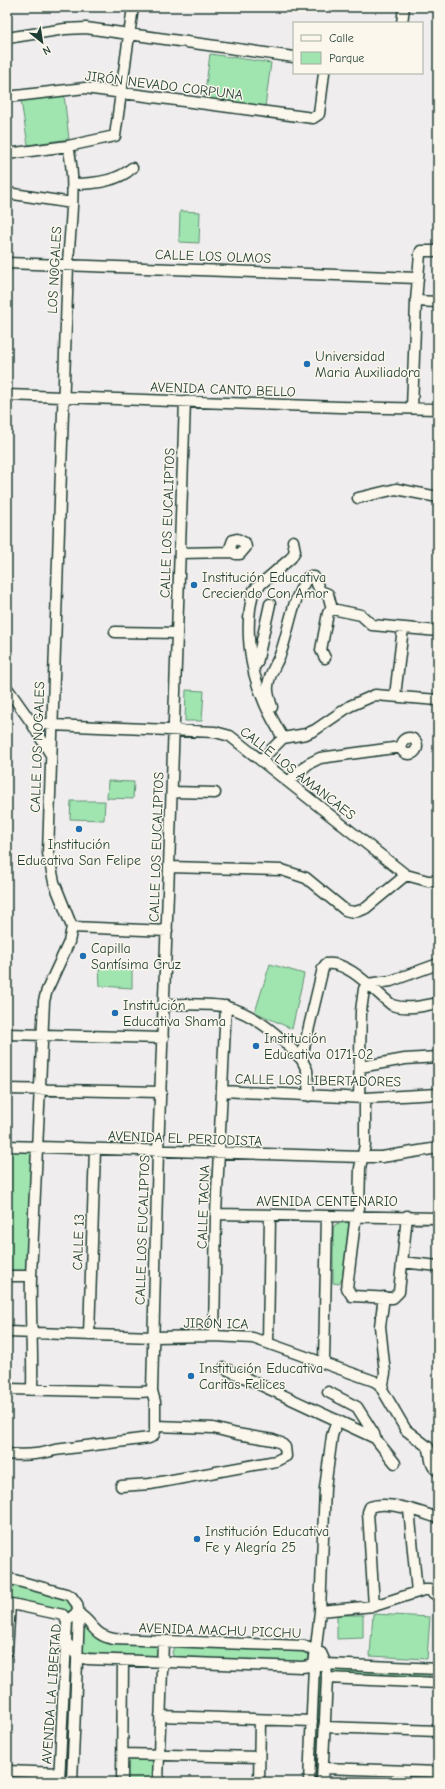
<svg xmlns="http://www.w3.org/2000/svg" width="445" height="1789" viewBox="0 0 445 1789" font-family="'Comic Neue',sans-serif">
<rect width="100%" height="100%" fill="#f0edee"/>
<filter id="ink" filterUnits="userSpaceOnUse"><feTurbulence type="fractalNoise" baseFrequency=".025" numOctaves="2"/><feDisplacementMap in="SourceGraphic" scale="8" xChannelSelector="R" yChannelSelector="G"/><feConvolveMatrix kernelMatrix="1 2 1 2 8 2 1 2 1" color-interpolation-filters="sRGB"/></filter>
<g filter="url(#ink)">
<path fill="#a0e4b0" stroke="#609072" d="M210,54L271,63L265,107L204,99Z
M64,94L69,139L28,145L21,101Z
M180,211L200,212L199,243L179,242Z
M186,690L204,691L202,721H185Z
M108,781L134,782L133,799L107,798Z
M71,801H105L104,820L70,819Z
M270,964L304,974L292,1029L255,1012Z
M99,967L132,969V988L100,986Z
M7,1151H34L29,1272H7Z
M349,1222L345,1275L339,1284L333,1283V1228L336,1224Z
M7,1581L66,1596L73,1605L70,1611L67,1612L7,1601Z
M373,1614L430,1617L427,1659L370,1656Z
M337,1615H363V1638L337,1639Z
M82,1624H84L95,1637L105,1642L153,1643L158,1647V1654L156,1657L85,1654L81,1648Z
M174,1646L303,1649L309,1654V1658L304,1662L174,1657L172,1653Z
M70,1658H75L70,1782H65Z
M334,1668L430,1672L429,1678L334,1673Z
M320,1673H323L320,1782H314L318,1675Z
M124,1756L157,1757L156,1782H124Z"/>
<g fill="none" stroke-linecap="round" stroke-linejoin="round">
<g stroke="#1f3d34" stroke-width="13">
<path id="minor" d="M402,23L404,7
M7,38L65,29L86,28L294,57
M7,97L85,88L313,118L319,114L324,73
M7,154L68,146L115,136L133,7
M73,184C93,184 117,182 132,168
M7,193L72,203
M7,263L417,278
M416,301L438,302
M7,395L340,407L438,409
M412,408L416,301L420,254L421,251H438
M358,498L396,489L438,497
M180,553L232,552L236,554H240L246,547L245,543L237,539L233,540L230,548L232,552
M115,632L177,633
M325,658L321,650L328,613L332,609L361,615L372,625L438,631
M254,667L257,663L270,604
M7,688L31,722L51,755
M395,696L403,628
M272,707C270,700 267,693 268,686C269,674 276,665 280,655C290,628 291,601 308,577H314L320,591L328,594L332,609
M31,722L52,725L215,732L230,736L406,875L428,881H438
M401 746a8 8 0 1 1 16 0a8 8 0 1 1-16 0Z
M283,738C276,725 268,713 263,699C249,668 244,623 254,590L291,558L295,551L293,541
M261,760L283,738L306,734L315,730L350,706L375,695L438,700
M289,781L308,764L320,758L401,747
M172,792L215,793
M169,867L282,870L306,878L345,910C353,913 358,912 366,908L406,875
M72,927L167,931
M367,984L391,981L438,964
M164,1004C181,1005 212,1003 227,1007C255,1014 283,1039 302,1060
M7,1034L163,1038
M360,1067L405,1059L438,1057
M7,1089L161,1092
M222,1091L365,1098L438,1094
M309,1096L307,1070L302,1060L303,1052L323,968L326,964C348,960 375,992 392,1005C406,1010 423,1006 438,1003
M359,1097L361,1011L364,989L367,984
M365,1098V1145L360,1168L359,1208L355,1222L347,1288L352,1296L393,1298L399,1292L407,1216
M7,1146L362,1157H382L438,1148
M216,1214L438,1218
M402,1262L438,1266
M7,1276H31
M7,1332L153,1337L214,1336L253,1338L374,1381L379,1384L406,1430L428,1447C432,1454 428,1465 438,1471
M89,1335L95,1149
M214,1336L216,1214L226,1006
M268,1343L270,1216
M324,1362L327,1216
M224,1368L375,1438
M7,1389L140,1392L152,1391
M382,1389L385,1373L380,1326L384,1297
M32,1390C33,1352 30,1314 31,1276L44,1001L47,990L69,942L72,927L54,882L48,853L68,265C70,225 77,185 68,146
M328,1392L357,1407L374,1434L375,1438L395,1463
M7,1454C24,1456 38,1455 55,1450L149,1438L153,1436L155,1432V1402L152,1391L158,1151L169,867L185,401
M121,1486L150,1484L276,1461L286,1456L285,1447L281,1443L273,1440L237,1434L213,1428L155,1426
M409,1509L417,1592
M7,1578L66,1594L71,1596L77,1604L79,1614L72,1782
M7,1603L63,1615L67,1621
M374,1606L368,1512L370,1507C388,1500 420,1512 438,1518
M320,1611L374,1606L424,1590H429L438,1596
M79,1614C94,1623 92,1635 114,1639L304,1646L321,1653L326,1664L327,1678L322,1782
M67,1643L78,1657L88,1659L302,1667L326,1664L438,1669
M7,1652L10,1604
M327,1678L438,1683
M160,1716L312,1721
M324,1727L438,1731
M123,1754L259,1757
M323,1768L438,1772
M7,1771L59,1773
M59,1782L67,1621L74,1615L79,1614
M122,1782L123,1660
M158,1782L163,1641
M259,1782L260,1720
M309,1782L314,1666L320,1611L325,1488L332,1436L337,1420"/>
</g>
<use href="#minor" stroke="#fbf7ec" stroke-width="10"/>
</g>
</g>
<g fill="#1f6fb2" stroke="#fbf7ec" stroke-width="1.5">
<circle cx="307" cy="364" r="4"/>
<circle cx="194" cy="585" r="4"/>
<circle cx="79" cy="829" r="4"/>
<circle cx="83" cy="956" r="4"/>
<circle cx="115" cy="1013" r="4"/>
<circle cx="256" cy="1046" r="4"/>
<circle cx="191" cy="1376" r="4"/>
<circle cx="197" cy="1539" r="4"/>
</g>
<g text-anchor="middle" stroke-width="3" stroke-linejoin="round" paint-order="stroke">
<g font-size="14" fill="#1f3d34" stroke="#fbf7ec">
<text transform="translate(164 85) rotate(7)" y="5">JIRÓN NEVADO CORPUNA</text>
<text transform="translate(213 256) rotate(2)" y="5">CALLE LOS OLMOS</text>
<text transform="translate(54 270) rotate(-87)" y="5">LOS NOGALES</text>
<text transform="translate(223 389) rotate(2)" y="5">AVENIDA CANTO BELLO</text>
<text transform="translate(167 523) rotate(-88)" y="5">CALLE LOS EUCALIPTOS</text>
<text transform="translate(37 747) rotate(-88)" y="5">CALLE LOS NOGALES</text>
<text transform="translate(298 773) rotate(38)" y="5">CALLE LOS AMANCAES</text>
<text transform="translate(156 847) rotate(-88)" y="5">CALLE LOS EUCALIPTOS</text>
<text transform="translate(318 1080) rotate(1)" y="5">CALLE LOS LIBERTADORES</text>
<text transform="translate(185 1138) rotate(2)" y="5">AVENIDA EL PERIODISTA</text>
<text x="327" y="1206">AVENIDA CENTENARIO</text>
<text transform="translate(203 1207) rotate(-88)" y="5">CALLE TACNA</text>
<text transform="translate(142 1230) rotate(-88)" y="5">CALLE LOS EUCALIPTOS</text>
<text transform="translate(78 1242) rotate(-88)" y="5">CALLE 13</text>
<text transform="translate(216 1323) rotate(1)" y="5">JIRÓN ICA</text>
<text transform="translate(220 1630) rotate(2)" y="5">AVENIDA MACHU PICCHU</text>
<text transform="translate(51 1694) rotate(-86)" y="5">AVENIDA LA LIBERTAD</text>
</g>
<g font-size="14" fill="#1f3d34" stroke="#fbf7ec" text-anchor="start">
<text x="315" y="361">Universidad<tspan x="315" dy="16">Maria Auxiliadora</tspan></text>
<text x="202" y="582">Institución Educativa<tspan x="202" dy="16">Creciendo Con Amor</tspan></text>
<text x="79" y="849" text-anchor="middle">Institución<tspan x="79" dy="16">Educativa San Felipe</tspan></text>
<text x="91" y="953">Capilla<tspan x="91" dy="16">Santísima Cruz</tspan></text>
<text x="123" y="1010">Institución<tspan x="123" dy="16">Educativa Shama</tspan></text>
<text x="264" y="1043">Institución<tspan x="264" dy="16">Educativa 0171-02</tspan></text>
<text x="199" y="1373">Institución Educativa<tspan x="199" dy="16">Caritas Felices</tspan></text>
<text x="205" y="1536">Institución Educativa<tspan x="205" dy="16">Fe y Alegría 25</tspan></text>
</g>
</g>
<rect width="445" height="1789" fill="none" stroke="#fbf7ec" stroke-width="24"/>
<rect x="12" y="12" width="421" height="1765" fill="none" stroke="#1f3d34" stroke-width="1.5" filter="url(#ink)"/>
<rect x="293" y="22" width="130" height="52" fill="#fbf7ec" stroke="#a3ada2"/>
<rect x="301" y="35" width="20" height="6" fill="#fbf7ec" stroke="#a3ada2"/>
<text x="329" y="42" font-size="12" fill="#1f3d34">Calle</text>
<rect x="301" y="52" width="20" height="12" fill="#a0e4b0" stroke="#a3ada2"/>
<text x="329" y="62" font-size="12" fill="#1f3d34">Parque</text>
<g transform="translate(42 42) rotate(150)" stroke="#fbf7ec" stroke-width="3" paint-order="stroke">
<path d="M0-3L7 15L0 10L-7 15Z" fill="#1f3d34"/>
<text y="-6" font-size="11" font-weight="bold" text-anchor="middle" fill="#1f3d34">N</text>
</g>
</svg>
